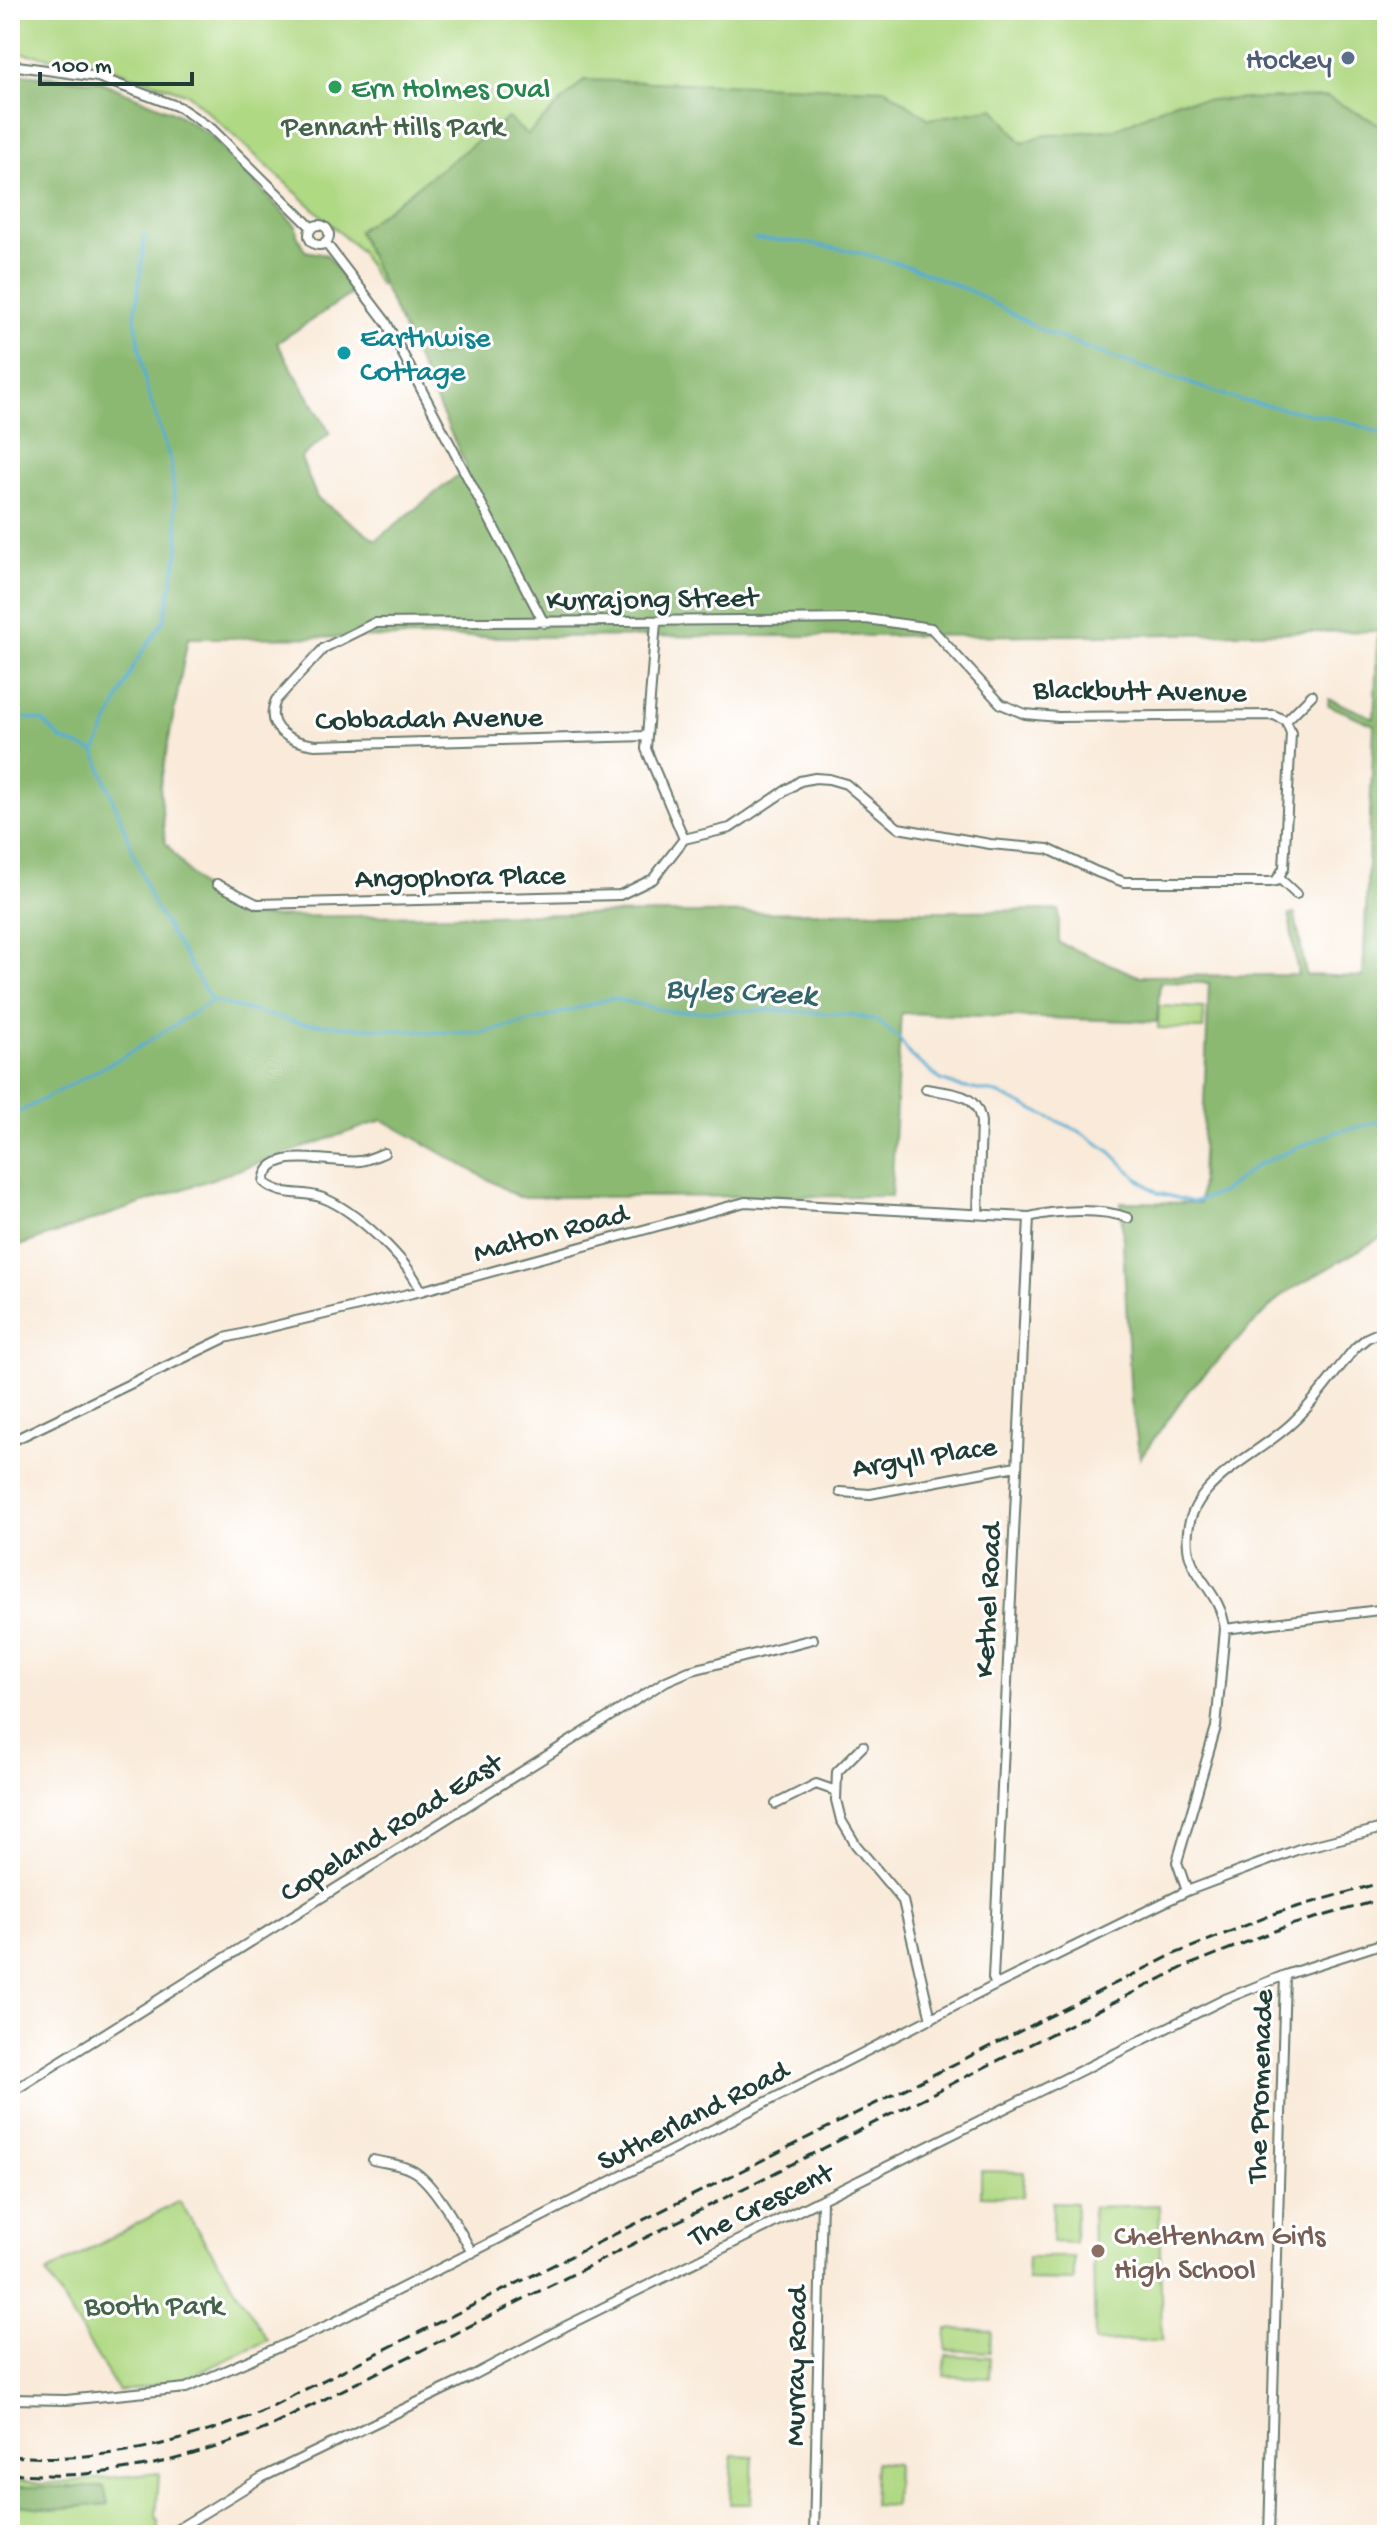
<svg xmlns="http://www.w3.org/2000/svg" width="1397" height="2545" viewBox="0 0 1397 2545" font-family="'Gochi Hand',sans-serif">
<rect width="100%" height="100%" fill="#fff"/>
<filter id="ink" filterUnits="userSpaceOnUse"><feTurbulence type="fractalNoise" baseFrequency=".0125" numOctaves="2"/><feDisplacementMap in="SourceGraphic" scale="16" xChannelSelector="R" yChannelSelector="G"/><feConvolveMatrix kernelMatrix="1 2 1 2 8 2 1 2 1" color-interpolation-filters="sRGB"/></filter>
<filter id="wash" filterUnits="userSpaceOnUse"><feTurbulence type="fractalNoise" baseFrequency=".006" numOctaves="4" result="noise"/><feDisplacementMap in="SourceGraphic" scale="32" xChannelSelector="R" yChannelSelector="G"/><feGaussianBlur stdDeviation="1.8" result="paint"/><feColorMatrix in="noise" values="0 0 0 0 0 0 0 0 0 0 0 0 0 0 0 0 0 1.4 0 .05"/><feComposite in="paint" operator="in"/></filter>
<g filter="url(#wash)">
<rect width="100%" height="100%" fill="#f9ead9"/>
<path fill="#b0d984" stroke="#688b5c" stroke-width="2" d="M10,10H1387V198L412,258L380,286L360,251L188,94L111,68L10,51Z
M1159,1006L1204,1008L1203,1029L1158,1028Z
M981,2171L1024,2172L1023,2197L981,2196Z
M179,2201L268,2340L188,2378L119,2392L46,2273Z
M1053,2202L1076,2203L1075,2243L1052,2242Z
M1159,2205L1162,2340L1095,2342L1092,2207Z
M1028,2257H1074V2281L1027,2280Z
M947,2329L991,2331L990,2352L946,2350Z
M946,2355L990,2357L989,2378L944,2376Z
M732,2455L753,2456L751,2504H730Z
M875,2462L896,2464L894,2506L873,2505Z
M159,2473L156,2518L159,2523L158,2535H10V2479L41,2484Z"/>
<path fill="#8cb972" stroke="#567b53" stroke-width="2" fill-rule="evenodd" d="M10,73L99,81L175,113L208,134L296,226L297,235L305,251L327,255L354,292L277,343L330,433L301,458L317,498L376,540L467,468L358,231L508,118L527,135L584,80L886,89L929,119L994,108L1022,143L1041,136L1116,129L1175,101L1327,97L1387,128V1234L1282,1295L1189,1390L1140,1458L1131,1401L1121,1202L1200,1203L1209,983L1160,982L1157,1022L901,1013L891,1196L519,1197L383,1120L10,1249ZM1378,631L1374,718L1329,699L1328,705L1374,725L1363,977L1306,975L1295,914L1289,915L1298,975L1138,976L1059,943V910L236,917L206,894L165,842L160,786L188,638L1105,635Z
M10,2487H104L108,2504L52,2509L10,2504Z"/>
<g fill="none" stroke-linecap="round" stroke-linejoin="round">
<path stroke="#57aed4" stroke-width="3" d="M145,235L135,318L146,386L171,463L179,547L164,620L135,663L95,752L153,904L211,1000
M754,239L801,242L861,253L911,267L975,293L1041,330L1100,353L1239,400L1347,421L1387,436
M10,715L43,721L62,740L95,752
M10,1117L130,1053L212,1001L299,1023L426,1032L480,1033L537,1020L612,998L672,1012L769,1010L854,1015L876,1020L899,1038L910,1055L941,1080L960,1087L997,1093L1079,1131L1111,1152L1137,1178L1158,1193L1193,1202L1223,1192L1257,1165L1332,1133L1387,1120"/>
</g>
</g>
<g filter="url(#ink)">
<g fill="none" stroke-linecap="round" stroke-linejoin="round">
<g stroke="#6b7a6e" stroke-width="12">
<path id="minor" d="M10,65L98,77L179,107L212,129L312,228
M309 235a10 10 0 1 1 20 0a10 10 0 1 1-20 0Z
M325,242L386,322L544,623
M1286,721L1312,695
M647,736L315,745C291,742 263,729 276,700L324,648L374,623L866,619L931,628L1001,704L1025,714L1058,717L1274,715L1286,721L1291,733L1284,868L1276,881L1269,882H1124L1097,872L1048,849L990,844L898,828L846,784L829,779L815,778L800,781L730,828L684,839L646,749L656,622
M1279,878L1296,894
M217,884L257,904L620,895L653,879L684,839
M926,1089C951,1094 977,1091 981,1122L978,1214
M384,1153C376,1156 368,1160 360,1161C332,1165 268,1143 264,1182C283,1198 302,1190 323,1198C355,1210 408,1260 421,1291
M10,1442L225,1338L421,1291L745,1202L1029,1217C1056,1210 1102,1208 1128,1218
M840,1492L870,1494L1016,1466
M1225,1629C1221,1592 1191,1577 1188,1547C1181,1483 1255,1459 1293,1422C1317,1400 1335,1371 1356,1347L1367,1338L1387,1329
M863,1746L837,1772L836,1800L841,1820L856,1845L903,1901L931,2019
M776,1804L816,1784L836,1791
M1187,1891L1177,1862L1216,1727L1225,1629L1387,1609
M996,1985L993,1978L1029,1217
M10,2093L666,1681L689,1671L813,1639
M373,2160C385,2163 400,2164 411,2170C432,2179 461,2232 472,2253
M10,2399L66,2400L186,2388L331,2324L996,1985L1187,1891L1299,1849L1387,1827
M168,2535L261,2478L470,2377L568,2325L1225,1999L1285,1975L1387,1942
M814,2535L822,2199
M1269,2535L1285,1975"/>
</g>
<use href="#minor" stroke="#fff" stroke-width="8"/>
<path stroke="#1f3d34" stroke-width="3" stroke-dasharray="12 6" stroke-linecap="butt" d="M10,2456C98,2463 179,2445 260,2412L1172,1955L1279,1912L1387,1881
M10,2473C100,2482 184,2462 267,2428L1184,1967L1287,1926L1387,1898"/>
</g>
</g>
<circle fill="#5c6f8a" stroke="#fff" stroke-width="3" cx="1348" cy="58" r="8"/>
<circle fill="#2e9e5b" stroke="#fff" stroke-width="3" cx="335" cy="87" r="8"/>
<circle fill="#0f9aa8" stroke="#fff" stroke-width="3" cx="344" cy="353" r="8"/>
<circle fill="#8d6e63" stroke="#fff" stroke-width="3" cx="1098" cy="2251" r="8"/>
<g text-anchor="middle" stroke-width="6" stroke-linejoin="round" paint-order="stroke">
<g font-size="30" fill="#4e5e75" stroke="#fff" text-anchor="end">
<text x="1332" y="68">Hockey</text>
</g>
<g font-size="30" fill="#27864d" stroke="#fff" text-anchor="start">
<text x="351" y="97">Ern Holmes Oval</text>
</g>
<g font-size="30" fill="#436448" stroke="#fff">
<text x="393" y="135">Pennant Hills Park</text>
<text x="154" y="2314">Booth Park</text>
</g>
<g font-size="30" fill="#0d838f" stroke="#fff" text-anchor="start">
<text x="360" y="346">Earthwise<tspan x="360" dy="34">Cottage</tspan></text>
</g>
<g font-size="30" fill="#1f3d34" stroke="#fff">
<text transform="translate(652 597) rotate(-1)" y="10">Kurrajong Street</text>
<text transform="translate(1140 689) rotate(1)" y="10">Blackbutt Avenue</text>
<text transform="translate(429 717) rotate(-1)" y="10">Cobbadah Avenue</text>
<text transform="translate(460 875) rotate(-1)" y="10">Angophora Place</text>
<text transform="translate(550 1231) rotate(-15)" y="10">Malton Road</text>
<text transform="translate(924 1455) rotate(-9)" y="10">Argyll Place</text>
<text transform="translate(986 1600) rotate(-87)" y="10">Kethel Road</text>
<text transform="translate(390 1826) rotate(-32)" y="10">Copeland Road East</text>
<text transform="translate(1258 2086) rotate(-88)" y="10">The Promenade</text>
<text transform="translate(692 2114) rotate(-27)" y="10">Sutherland Road</text>
<text transform="translate(760 2203) rotate(-26)" y="10">The Crescent</text>
<text transform="translate(794 2366) rotate(-89)" y="10">Murray Road</text>
</g>
<g font-size="30" fill="#785e54" stroke="#fff" text-anchor="start">
<text x="1114" y="2244">Cheltenham Girls<tspan x="1114" dy="34">High School</tspan></text>
</g>
<g font-size="32" font-style="italic" fill="#33656c" stroke="#fff">
<text transform="translate(741 989) rotate(3)" y="11">Byles Creek</text>
</g>
</g>
<rect width="1397" height="2545" fill="none" stroke="#fff" stroke-width="40"/>
<path d="M40 72v12h152v-12" fill="none" stroke="#1f3d34" stroke-width="4"/>
<text x="52" y="72" font-size="24" fill="#1f3d34" stroke="#ffffff" stroke-width="6" paint-order="stroke">100 m</text>
</svg>
